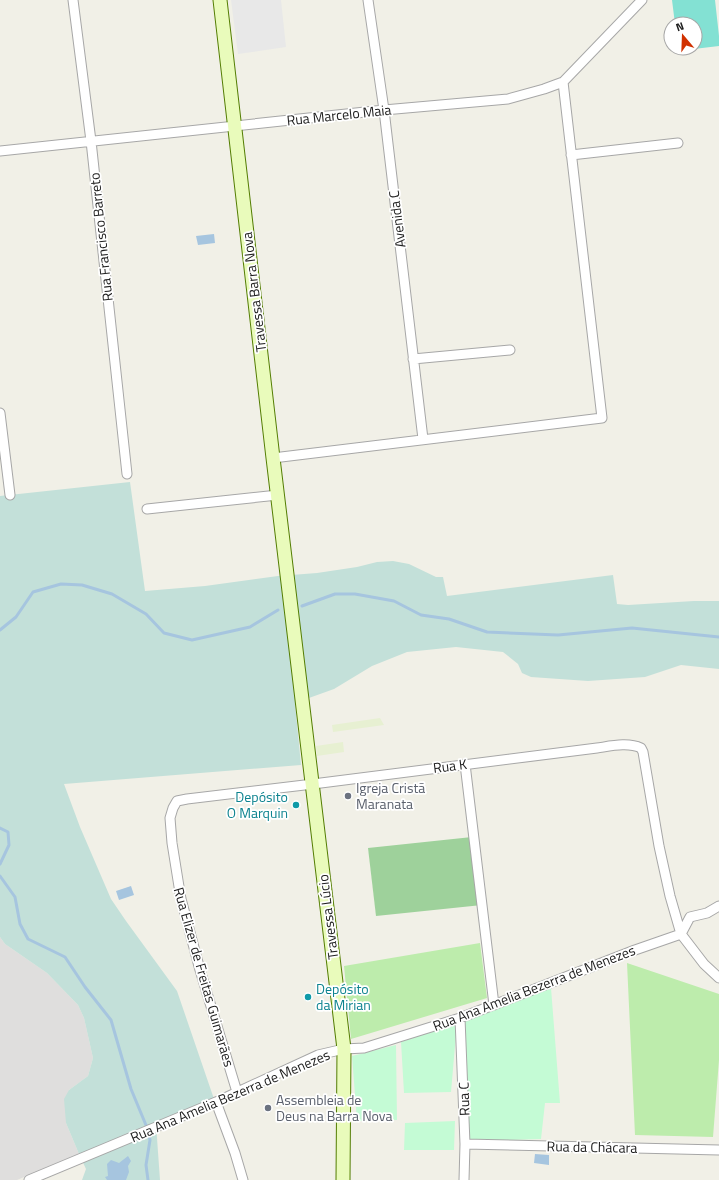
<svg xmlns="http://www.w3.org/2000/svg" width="719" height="1180" viewBox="0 0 719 1180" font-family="'Titillium Web',sans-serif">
<rect width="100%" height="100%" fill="#f1f0e7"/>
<path fill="#dfdedd" d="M0,937L5,944L47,973L78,1005L84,1018L93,1058L88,1076L69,1090L66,1123L79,1154L17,1180H0Z"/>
<path fill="#e7f0d2" d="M380,718L384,725L333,732L332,725Z
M343,742L344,752L317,756L316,746Z"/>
<path fill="#bdecac" d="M480,943L487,998L351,1039L344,966Z
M627,963L719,994V1060L713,1137L635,1135Z"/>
<path fill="#9ed19b" d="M472,837L482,905L376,916L368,848Z"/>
<path fill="#c3e0d9" d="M130,482L145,591L205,586L278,576L317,573L357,567L377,562L393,561L409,564L436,577H443L447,596L613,575L617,604L628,605L694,601H719V669L681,665L645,677L588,681L531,677L522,673L518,664L503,652L456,647L407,652L372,666L334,689L295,703L301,765L64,784L80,827L111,899L126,921L177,991L214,1099L156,1124L160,1180H82L86,1169L79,1154L66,1123L64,1099L69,1090L88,1076L93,1058L84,1018L78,1005L47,973L5,944L0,937V496Z"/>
<path fill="#c4fbd5" d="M551,988L560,1103H545L541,1139L468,1141L464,1022Z
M457,1023L451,1092L404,1093L401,1042Z
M396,1045L397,1120L357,1121L352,1056Z
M455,1121L454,1150H404L405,1123Z"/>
<path fill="#83e1d3" d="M672,0H715L719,36V46L677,51V48H695V24H675Z"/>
<path fill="#e8e8e8" d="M231,0H281L286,47L238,54Z"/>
<path fill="#a6c5df" d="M214,234L215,243L198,245L196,236Z
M131,886L134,895L119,900L116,891Z
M535,1154L549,1155V1165L534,1163Z
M128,1156L131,1161L128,1166L129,1172L126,1180H107L105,1177L108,1176L107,1164L111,1160L119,1163Z"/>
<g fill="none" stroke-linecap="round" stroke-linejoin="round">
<path stroke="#a6c5df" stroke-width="3" d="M302,606L335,594H355L394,601L421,615L449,619L487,632L558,635L632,628L719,637
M0,630L16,617L33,592L61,584L82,585L112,594L146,614L164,633L192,640L250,627L278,610
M0,828L8,832L9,845L0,864
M0,876L15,897L20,924L28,939L65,957L85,987L111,1020L131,1089L148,1130L150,1140L146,1165L148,1180"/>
<g stroke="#a7a7a7" stroke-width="11">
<path id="street" d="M73,0L91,141L127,474
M368,0L384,110L423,439
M0,151L384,110L508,99L544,89L563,82L642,0
M571,155L678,143
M413,359L510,350
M0,413L10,495
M273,458L602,418L563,82
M147,509L278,495
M465,764L494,1005
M681,934L690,917L707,913L719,906
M460,1018L465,1144L464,1180
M237,1092L200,970L181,899L172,843L170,818L173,808L177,801L187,799L313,784L597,748C611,746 628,742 641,748L643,752L659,846L670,896L681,934L704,964L719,978
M216,1102L235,1153L243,1180
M465,1144L719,1150
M29,1180L216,1102L318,1055L344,1049L364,1048L460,1018L635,950L681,934"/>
</g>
<g stroke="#537d02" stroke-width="15">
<path id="secondary" d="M220,0L273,458L344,1049L343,1180"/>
</g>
<use href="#street" stroke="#fff" stroke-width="9"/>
<use href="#secondary" stroke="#e9fbbb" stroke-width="13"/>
</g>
<g fill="#6b7280" stroke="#fff" stroke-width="1.5">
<circle cx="348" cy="796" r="4"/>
<circle cx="268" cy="1108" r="4"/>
</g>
<g fill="#0f9aa8" stroke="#fff" stroke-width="1.5">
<circle cx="296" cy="805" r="4"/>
<circle cx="308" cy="997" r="4"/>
</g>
<g text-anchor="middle" stroke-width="3.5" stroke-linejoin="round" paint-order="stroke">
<g font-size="14" fill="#202020" stroke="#fff">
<text transform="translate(339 115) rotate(-6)" y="5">Rua Marcelo Maia</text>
<text transform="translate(397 219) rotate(-97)" y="5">Avenida C</text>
<text transform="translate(101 237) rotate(-96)" y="5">Rua Francisco Barreto</text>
<text transform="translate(254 292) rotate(-97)" y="5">Travessa Barra Nova</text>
<text transform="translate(450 766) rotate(-7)" y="5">Rua K</text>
<text transform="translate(328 917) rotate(-97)" y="5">Travessa Lúcio</text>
<text transform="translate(204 977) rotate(74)" y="5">Rua Elizer de Freitas Guimarães</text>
<text transform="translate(534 988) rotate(-21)" y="5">Rua Ana Amelia Bezerra de Menezes</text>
<text transform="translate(230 1096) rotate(-23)" y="5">Rua Ana Amelia Bezerra de Menezes</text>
<text transform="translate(464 1099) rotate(-92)" y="5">Rua C</text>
<text transform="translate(592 1147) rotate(1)" y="5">Rua da Chácara</text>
</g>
<g font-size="14" fill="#5b616d" stroke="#fff" text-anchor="start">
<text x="356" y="793">Igreja Cristã<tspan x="356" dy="16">Maranata</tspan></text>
<text x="276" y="1105">Assembleia de<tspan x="276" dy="16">Deus na Barra Nova</tspan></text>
</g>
<g font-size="14" fill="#0d838f" stroke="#fff" text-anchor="end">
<text x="288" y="802">Depósito<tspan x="288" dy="16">O Marquin</tspan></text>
<text x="316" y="994" text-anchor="start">Depósito<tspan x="316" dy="16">da Mirian</tspan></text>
</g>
</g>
<g transform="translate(683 36) rotate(341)"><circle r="19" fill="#ffffff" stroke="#a6a6a6"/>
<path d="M0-3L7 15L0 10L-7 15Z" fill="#d13100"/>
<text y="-6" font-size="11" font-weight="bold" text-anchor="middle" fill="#202020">N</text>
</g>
</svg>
